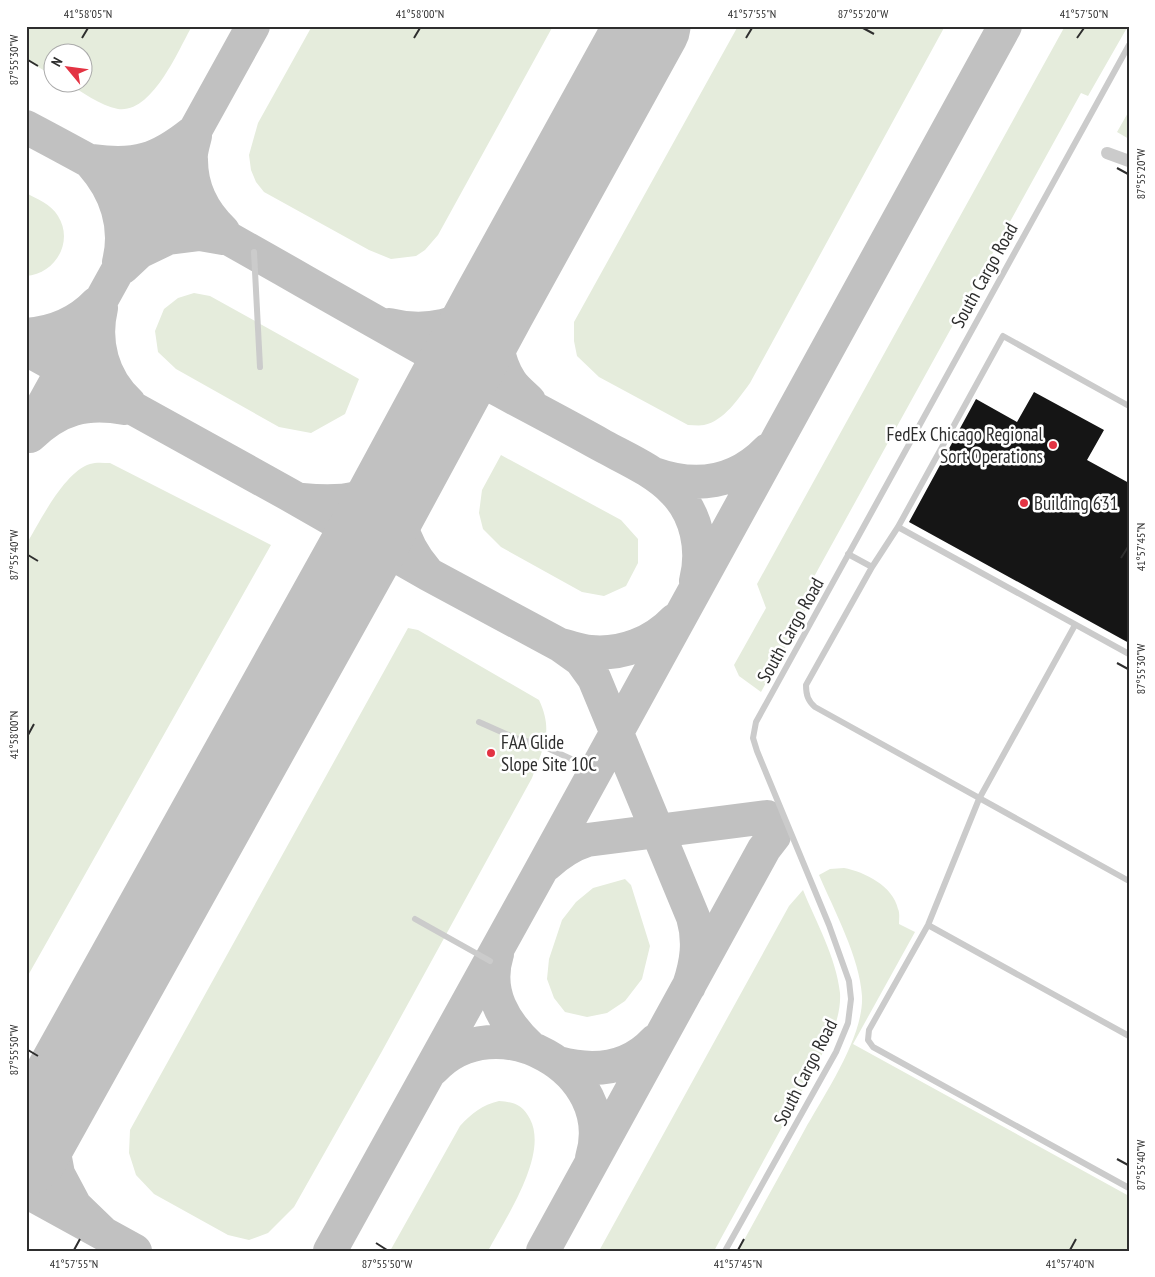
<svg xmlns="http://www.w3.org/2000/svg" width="1155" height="1277" viewBox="0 0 1155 1277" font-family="'PT Sans Narrow',sans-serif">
<rect width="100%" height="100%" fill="#fff"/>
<path fill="#e5ecdc" d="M26,26H192C178,51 152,114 118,109C100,106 82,91 66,83L82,82V52H52V75L26,60Z
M312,26H553L438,235L425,250L416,256L391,259L369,250L264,192L256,182L251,170L249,155L258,123Z
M738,26H945L750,383C739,398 724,421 704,425C699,426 693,425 688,425L599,377L577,356L574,341V322Z
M1065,26H1128L1088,96L1081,93L810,584L817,589L761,692L739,676L734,665L766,608L757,584Z
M1129,111V139L1117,132Z
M26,193C37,199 51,204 58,216C74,241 56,274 26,276Z
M194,293L210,296L359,379L345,414L311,433L279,427L176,369L158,352L155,331L164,309L178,298Z
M501,455L621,520L638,539V563L626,586L604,596L582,592L501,547L483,529L479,513L482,490Z
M110,463L271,545L26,979V545C39,523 64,472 90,464C96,462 104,463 110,463Z
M408,628L418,630L539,700C554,732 543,747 532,778L381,1053L294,1207L268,1233L249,1240L228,1235L154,1194L136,1175L129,1153L130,1130Z
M844,868C865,872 893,886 898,909C900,913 899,919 899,924L915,932L853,1044L1129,1196V1251H738C760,1211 782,1171 804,1131C824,1095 864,1037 862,996C860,958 834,910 819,875L830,869Z
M625,879L631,885L650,946L642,979L625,1001L607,1013L587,1017L565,1012L554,998L547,979L549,959L562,920L576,902L593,888Z
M803,890C816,922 836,957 840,993C841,1009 836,1023 831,1038L714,1251H599L789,906Z
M499,1101C514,1102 523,1105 530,1119C549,1155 505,1219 488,1251H390L460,1126C472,1113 482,1105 499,1101Z"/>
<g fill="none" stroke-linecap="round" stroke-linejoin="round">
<path stroke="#c1c1c1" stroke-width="34" d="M26,127C172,204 314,288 458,368C506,394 555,419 603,446C627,459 655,471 674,491C697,514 704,550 696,581
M195,136C193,144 190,153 191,160C191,189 203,212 223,231
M93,161C136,167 158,160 192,133
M92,164C116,191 128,226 119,262
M123,267L139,252L168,238L200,234L223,238
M101,308C93,342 102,378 129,403
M389,325C429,335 459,324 494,305C495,331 495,358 510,381C514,388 523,395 529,401
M26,335C54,333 78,323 97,303
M26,349L288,494L428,574L560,645L581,660L594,678L693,917C700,941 697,962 689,986
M26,436L253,26
M30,436C59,408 86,401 125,408
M654,474C696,489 736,483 768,450
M302,500C346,504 370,501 404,471C393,511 400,540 426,571
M560,645C570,647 580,651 590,652C622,655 653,643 675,620
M546,865C559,853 571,845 587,840L767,817
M497,954C485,992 504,1023 531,1048
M558,1063C594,1073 629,1069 655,1041
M433,1069C495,1002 619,1070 592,1158
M55,1100L51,1137L58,1174L75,1206L103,1233
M26,1191L135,1251
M330,1251L540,872L1005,26
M543,1251L764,849L774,836"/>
<path stroke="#c1c1c1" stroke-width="85" d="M26,1152L368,538L494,305L648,26"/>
</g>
<path fill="#151515" d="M1034,392L1104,430L1087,460L1129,483V643L909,522L976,399L1017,422Z"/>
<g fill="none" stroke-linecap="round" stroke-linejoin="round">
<path stroke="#cbcbcb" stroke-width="6" d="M254,252L260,367
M1129,406L1003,336L898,527L872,567L806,685C806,695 808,701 815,707L1129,881
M898,527L1129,654
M848,554L872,567
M1075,625L979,799L928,925L869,1030L868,1040L873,1047L1129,1188
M479,722L515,738L543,746L595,770
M415,919L490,961
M928,925L1129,1036
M725,1251L836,1052L848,1023L851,999L849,981L829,925L757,751L753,738L756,722L1129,45"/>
<path stroke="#cbcbcb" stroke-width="12" d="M1107,153L1129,161"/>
</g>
<path fill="none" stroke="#2e2e2e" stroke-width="2" d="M863,28L874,34M82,38L88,28M414,38L420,28M746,38L752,28M1077,38L1084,28M28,60L38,66M1117,168L1128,174M28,555L38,561M1121,558L1128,547M1117,663L1128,669M28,735L34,724M28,1050L38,1056M1117,1159L1128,1165M376,1243L387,1250M74,1250L80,1239M738,1250L744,1239M1070,1250L1076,1239"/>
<g fill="#e33343" stroke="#fff" stroke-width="2">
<circle cx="1053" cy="445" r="5"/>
<circle cx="1024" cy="503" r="5"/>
<circle cx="491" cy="753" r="5"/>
</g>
<g text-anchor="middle" stroke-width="5" stroke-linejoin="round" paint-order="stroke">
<g font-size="19" fill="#2e2e2e" stroke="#fff">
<text transform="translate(984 275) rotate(-61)" y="7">South Cargo Road</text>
<text transform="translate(790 630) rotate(-61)" y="7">South Cargo Road</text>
<text transform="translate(805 1072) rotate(-63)" y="7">South Cargo Road</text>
</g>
<g font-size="19" fill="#2e2e2e" stroke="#fff" text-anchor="start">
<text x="1043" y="441" text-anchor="end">FedEx Chicago Regional<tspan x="1043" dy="22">Sort Operations</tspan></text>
<text x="1034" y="510">Building 631</text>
<text x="501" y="749">FAA Glide<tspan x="501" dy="22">Slope Site 10C</tspan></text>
</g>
</g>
<rect width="1155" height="1277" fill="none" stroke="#ffffff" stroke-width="55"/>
<g transform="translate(68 68) rotate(299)"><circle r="24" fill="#ffffff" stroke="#ababab"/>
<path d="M0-4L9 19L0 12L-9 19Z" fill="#e33343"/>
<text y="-8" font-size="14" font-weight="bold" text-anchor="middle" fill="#2e2e2e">N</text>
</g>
<rect x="28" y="28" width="1100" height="1222" fill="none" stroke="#2e2e2e" stroke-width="2"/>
<g font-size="12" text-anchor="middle" fill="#2e2e2e">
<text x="88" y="18">41°58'05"N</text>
<text x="420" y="18">41°58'00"N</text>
<text x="752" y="18">41°57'55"N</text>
<text x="863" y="18">87°55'20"W</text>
<text x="1084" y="18">41°57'50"N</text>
<text transform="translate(14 60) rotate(-90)" y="4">87°55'30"W</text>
<text transform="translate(1141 174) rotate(-90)" y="4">87°55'20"W</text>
<text transform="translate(1141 547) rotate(-90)" y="4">41°57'45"N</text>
<text transform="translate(14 555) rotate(-90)" y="4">87°55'40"W</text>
<text transform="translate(1141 669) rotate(-90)" y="4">87°55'30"W</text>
<text transform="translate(14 735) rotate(-90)" y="4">41°58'00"N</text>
<text transform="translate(14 1050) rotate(-90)" y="4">87°55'50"W</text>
<text transform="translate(1141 1165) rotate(-90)" y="4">87°55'40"W</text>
<text x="74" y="1268">41°57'55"N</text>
<text x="387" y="1268">87°55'50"W</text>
<text x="738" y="1268">41°57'45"N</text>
<text x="1070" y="1268">41°57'40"N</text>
</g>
</svg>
